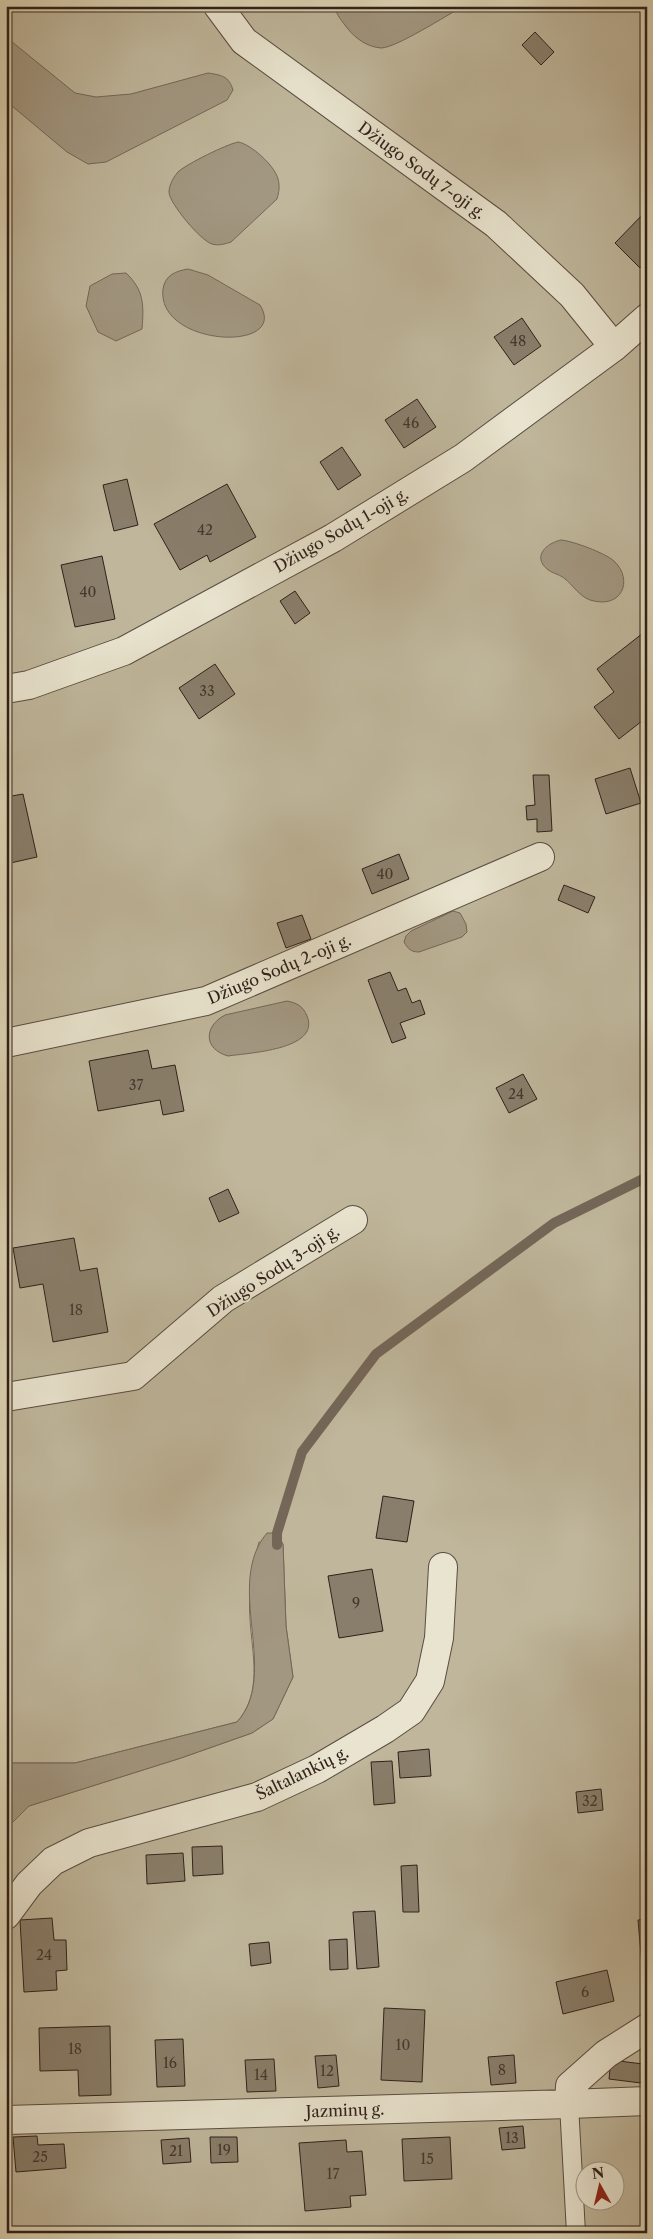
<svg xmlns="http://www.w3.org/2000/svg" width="653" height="2239" viewBox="0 0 653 2239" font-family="'Libre Caslon Text',serif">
<rect width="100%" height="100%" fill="#ddd5b5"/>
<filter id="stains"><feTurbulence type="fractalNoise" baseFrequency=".004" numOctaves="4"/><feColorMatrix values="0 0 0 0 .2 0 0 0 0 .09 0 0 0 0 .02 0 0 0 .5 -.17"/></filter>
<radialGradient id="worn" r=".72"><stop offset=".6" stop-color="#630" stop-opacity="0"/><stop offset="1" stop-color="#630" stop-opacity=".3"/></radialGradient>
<path fill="#bfb69b" stroke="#776b5b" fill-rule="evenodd" d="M6,6H647V2233H6V1829L29,1806L181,1758L252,1733L273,1719L293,1677L286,1626L283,1544L259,1542C252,1568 248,1592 250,1619C252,1654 263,1693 237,1722L75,1763H6ZM586,2172H616V2202H586Z"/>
<path fill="#a29781" stroke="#746758" d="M334,6H464C447,15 396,48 381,48C368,47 356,39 348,29C342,21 337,16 334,6Z
M6,37L75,93L96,97L131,94L208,73C221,75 229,76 233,90L227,100L106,162L88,164L67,152L6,101Z
M238,142C251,144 275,166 278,179C280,186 279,192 277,199L231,242C225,244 218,246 212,244C201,241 169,203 169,192C169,185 174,176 179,171C189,163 225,145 238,142Z
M188,269L208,275L260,305C290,353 156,347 163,289C165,275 176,271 188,269Z
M126,273C144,290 144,305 142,329L116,341L98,332L86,306L90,286L112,274Z
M561,540C573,541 605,553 614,561C634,580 622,610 590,600C579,596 573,585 564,578C559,574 551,573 547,569C532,556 547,543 561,540Z
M453,911L460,913L466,924L467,932L462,937L419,952C411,952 408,949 404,942L406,936L411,931Z
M287,1001C297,1003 303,1006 307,1016C321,1050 247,1053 228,1056C203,1049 204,1026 225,1015Z
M267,1533H277L283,1544L286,1626L293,1677L273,1719L252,1733L181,1758L29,1806L6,1829V1763H75L237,1722C281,1674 223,1585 267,1533Z"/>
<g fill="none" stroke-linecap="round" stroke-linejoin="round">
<path stroke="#746758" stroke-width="10" d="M277,1545V1533L302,1452L376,1354L554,1223L647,1177"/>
</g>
<path fill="#897e6b" stroke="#2f201b" d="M535,32L554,52L541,65L522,45Z
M647,210V261L640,268L615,243Z
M522,318L541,346L514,365L494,337Z
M417,399L436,427L404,448L385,420Z
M342,447L361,475L338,490L320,462Z
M127,479L138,525L114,531L103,485Z
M227,484L256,537L210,562L207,555L180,570L154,524Z
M102,556L115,619L75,627L61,565Z
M295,591L310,613L295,624L280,601Z
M647,630V717L619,739L594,707L614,692L597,669Z
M215,664L235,694L199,719L179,688Z
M630,768L641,803L606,814L595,779Z
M533,775H549L552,831L537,832V819L527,820L526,806L535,805Z
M23,794L37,857L6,864V797Z
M399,854L409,879L372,894L362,869Z
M564,885L595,897L588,913L558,900Z
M302,915L311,939L286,948L277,923Z
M390,972L398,991L406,988L412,1003L420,1000L425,1014L400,1023L406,1038L392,1043L368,980Z
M148,1050L152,1069L175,1065L184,1111L163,1115L160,1100L98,1111L89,1061Z
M523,1074L537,1099L509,1113L496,1088Z
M228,1189L239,1213L219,1222L209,1198Z
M74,1238L80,1271L97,1268L108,1332L53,1342L43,1284L20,1288L13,1248Z
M383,1496L414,1501L407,1542L376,1538Z
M372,1569L383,1631L339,1638L328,1576Z
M429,1749L431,1776L400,1778L398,1752Z
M392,1761L395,1803L374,1805L371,1762Z
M601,1789L603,1810L578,1813L576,1792Z
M222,1846L223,1874L193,1876L192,1847Z
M183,1853L185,1881L147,1884L146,1855Z
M417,1865L419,1912H403L401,1866Z
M375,1911L379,1967L357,1969L353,1912Z
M52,1918L54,1940H66L67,1970L56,1971L57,1990L24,1992L20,1920Z
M647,1919V1966H642L638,1920Z
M347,1939L348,1969L330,1970L329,1940Z
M269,1942L271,1963L251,1966L249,1944Z
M607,1970L614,2001L563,2014L556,1982Z
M384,2008L425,2010L422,2082L381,2080Z
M110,2026L111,2095L79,2096L78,2070L40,2071L39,2028Z
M183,2039L185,2086L157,2087L155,2040Z
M336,2055L339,2086L318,2088L315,2056Z
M514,2055L516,2083L491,2085L488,2057Z
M274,2059L276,2091L247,2092L245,2060Z
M611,2060L643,2064L641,2083L609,2079Z
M523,2126L525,2148L502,2150L499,2128Z
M37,2136L38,2145L64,2144L66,2168L16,2172L13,2137Z
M210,2137H237L238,2162L211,2163Z
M450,2137L452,2179L404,2181L402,2139Z
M189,2138L191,2162L163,2164L161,2140Z
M346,2140L347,2152L362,2151L366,2195L350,2196L351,2207L305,2211L299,2143Z"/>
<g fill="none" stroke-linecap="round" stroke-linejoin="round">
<g stroke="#5a4d42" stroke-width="20">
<path id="service" d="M569,2104L576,2233"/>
</g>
<g stroke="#5a4d42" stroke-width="30">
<path id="minor" d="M218,6L244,41L496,224L572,295L614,347
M6,689L29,685L124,651L333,538L463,458L614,347L647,318
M6,1043L206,1001L540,857
M6,1397L133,1376L223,1299L353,1220
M6,1915L29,1884L53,1861L89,1843L257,1797L317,1769L385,1729L411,1711L430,1681L439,1638L443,1567
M569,2104L647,2101
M6,2120L569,2104L570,2086L606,2054L647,2028"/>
</g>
<use href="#service" stroke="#e9e4cf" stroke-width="18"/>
<use href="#minor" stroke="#e9e4cf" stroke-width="28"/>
</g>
<g text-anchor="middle" stroke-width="4" stroke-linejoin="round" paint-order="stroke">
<g font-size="14" fill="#46382f">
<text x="518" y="346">48</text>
<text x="411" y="428">46</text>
<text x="205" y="535">42</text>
<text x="88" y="597">40</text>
<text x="207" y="696">33</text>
<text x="385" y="879">40</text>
<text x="136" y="1090">37</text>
<text x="516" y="1099">24</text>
<text x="76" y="1315">18</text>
<text x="356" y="1608">9</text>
<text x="590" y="1806">32</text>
<text x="44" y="1960">24</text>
<text x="585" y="1997">6</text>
<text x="403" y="2050">10</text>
<text x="75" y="2054">18</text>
<text x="170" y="2068">16</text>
<text x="502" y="2075">8</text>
<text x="327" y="2076">12</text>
<text x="261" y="2080">14</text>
<text x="512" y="2143">13</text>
<text x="224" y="2155">19</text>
<text x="176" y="2156">21</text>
<text x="40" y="2162">25</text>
<text x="427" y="2164">15</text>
<text x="333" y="2179">17</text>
</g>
<g font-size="16" fill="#2f201b" stroke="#e9e4cf">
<text transform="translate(422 170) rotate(36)" y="6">Džiugo Sodų 7-oji g.</text>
<text transform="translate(341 530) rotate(-30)" y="6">Džiugo Sodų 1-oji g.</text>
<text transform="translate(279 969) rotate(-23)" y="6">Džiugo Sodų 2-oji g.</text>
<text transform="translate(273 1271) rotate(-33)" y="6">Džiugo Sodų 3-oji g.</text>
<text transform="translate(302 1773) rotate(-26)" y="6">Šaltalankių g.</text>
<text transform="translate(345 2110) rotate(-2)" y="6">Jazminų g.</text>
</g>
</g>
<rect width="653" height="2239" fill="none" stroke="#ddd5b5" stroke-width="25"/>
<rect x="8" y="8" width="638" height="2224" fill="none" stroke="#2f201b" stroke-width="2.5"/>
<rect x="12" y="12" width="628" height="2214" fill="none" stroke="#2f201b"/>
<g transform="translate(600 2186) rotate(352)"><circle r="24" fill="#e9e4cf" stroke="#9f9687"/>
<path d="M0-4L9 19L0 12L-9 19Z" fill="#8f2418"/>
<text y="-8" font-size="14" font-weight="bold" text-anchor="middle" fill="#2f201b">N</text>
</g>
<rect width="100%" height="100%" filter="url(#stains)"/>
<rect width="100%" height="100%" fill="url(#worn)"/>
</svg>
